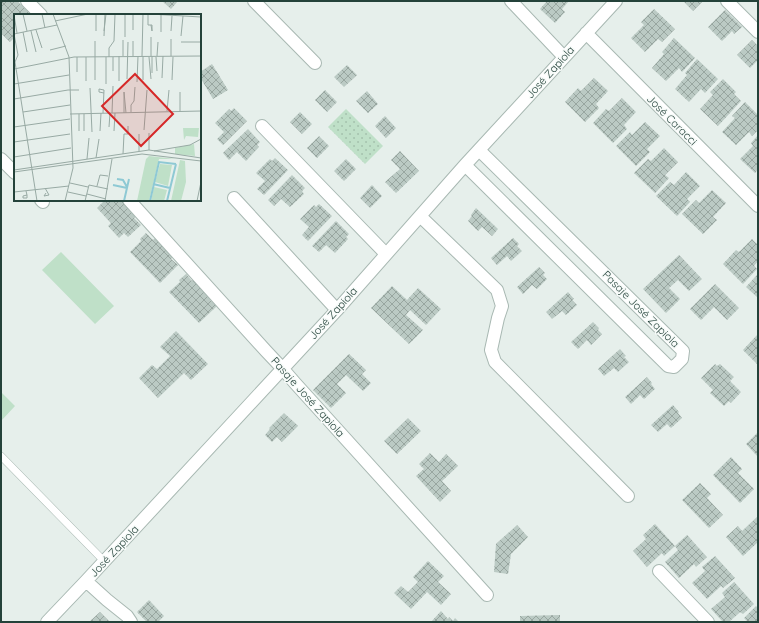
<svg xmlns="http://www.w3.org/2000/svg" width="759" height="623" viewBox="0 0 759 623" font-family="Quicksand,sans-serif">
<defs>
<pattern id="grass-dots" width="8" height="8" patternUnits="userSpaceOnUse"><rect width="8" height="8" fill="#bfe0c8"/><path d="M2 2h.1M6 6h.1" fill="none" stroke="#a4c1ad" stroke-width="1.8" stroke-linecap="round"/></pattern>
<pattern id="building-cross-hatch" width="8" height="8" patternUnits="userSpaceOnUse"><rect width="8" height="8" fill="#bbcac4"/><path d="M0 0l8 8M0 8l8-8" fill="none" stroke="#98a6a0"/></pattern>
</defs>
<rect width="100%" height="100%" fill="#e6efeb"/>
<path fill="url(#grass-dots)" d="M346,109L383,146L365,164L328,127Z"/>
<path fill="#bfe0c8" d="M61,252L114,306L95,324L42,270Z
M1,392L15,406L1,421Z"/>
<path fill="url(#building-cross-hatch)" d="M1,1H17L31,15H15V37L10,42L1,33Z
M162,1H178L171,9Z
M547,1H569L562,9L565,12L555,23L540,9Z
M683,1H703L693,11Z
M654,9L675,29L662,42L658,39L645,52L631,38L644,25L641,22Z
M725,10L742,27L734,34L732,31L722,41L708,27Z
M674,38L695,58L682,72L679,68L666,81L652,68L664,54L662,52Z
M752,40L758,46V60L750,68L737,55Z
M697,59L718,79L705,93L701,89L689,102L675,89L687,75L685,73Z
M212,64L228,90L213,99L200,77V72Z
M347,65L357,75L344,87L334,77Z
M594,78L608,91L596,104L599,108L585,122L565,102L578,88L581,91Z
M723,79L736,92L734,94L741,101L718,126L700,109L713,95L710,92Z
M325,90L337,102L327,112L315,100Z
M367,91L378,104L368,113L356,101Z
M622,98L636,112L624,125L627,129L613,143L593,123L606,109L609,111Z
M745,102L758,115V130L752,136L749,132L736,145L722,132L735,118L732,116Z
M234,108L247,121L223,145L217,139L224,132L215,123L229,109L231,111Z
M300,112L312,124L302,134L290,122Z
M385,116L396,128L386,138L375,126Z
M645,122L660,136L647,149L650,152L636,166L616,146L630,132L632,135Z
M248,129L260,142L257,145L259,147L246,161L237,152L229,160L223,153Z
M758,135V169L755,173L740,159L753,146L751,143Z
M319,136L329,146L317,158L307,148Z
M664,148L678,162L665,175L669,178L655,193L634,173L648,159L651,161Z
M400,151L419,171L396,193L385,182L400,169L391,160Z
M275,158L288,170L264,195L257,189L265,181L256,173L270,159L272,161Z
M346,159L356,169L344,181L334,171Z
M686,172L700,186L687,199L690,202L677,216L656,196L670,182L674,185Z
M292,175L305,188L302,191L304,194L290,207L281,199L274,206L268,200Z
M372,185L382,196L370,208L360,198Z
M712,190L726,203L713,217L717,220L703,234L682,214L696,200L699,203Z
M105,200H128L131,203L127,207L136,216L134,218L141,225L128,237L124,233L119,238L108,226L111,223L97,208Z
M319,204L332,216L308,241L302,235L309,227L300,219L314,205L316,207Z
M476,208L498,229L492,236L482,227L478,231L468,221L472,216L471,215Z
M336,221L349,234L346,237L348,239L335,253L326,245L319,252L312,246Z
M146,233L153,240L155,238L173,257L171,259L178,265L160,283L130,252L141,241L140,239Z
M513,238L519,244L517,246L522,251L511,261L507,256L497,265L491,258Z
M752,239L758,245V261L754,266L757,269L743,284L723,264L736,250L739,252Z
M679,255L702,279L689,291L678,280L669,288L680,299L666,313L643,289Z
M539,267L545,273L543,275L547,279L537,289L532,285L523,294L517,287Z
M186,274L192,281L194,279L212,298L210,300L217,306L199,323L169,292L180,282L179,280Z
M758,274V298L746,287Z
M715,284L739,308L727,320L714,307L701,320L690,309Z
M392,286L407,300L418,288L441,309L426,325L410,310L406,315L423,330L409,344L371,308Z
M568,292L574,299L572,300L577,305L566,315L562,311L552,319L546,312Z
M593,322L599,328L598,330L602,334L591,345L587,340L578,349L571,342Z
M176,331L208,364L191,380L184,373L158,398L139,378L152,365L157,369L170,356L160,347Z
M758,334V365L743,350Z
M620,349L626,356L624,357L629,362L618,372L614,368L604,376L598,369Z
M349,354L366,370L362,374L371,383L363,391L346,375L337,384L346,393L331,408L313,390Z
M715,364L717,366L720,364L734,377L730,381L741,392L731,403L729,401L724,406L710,393L713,390L701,378Z
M647,377L652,383L651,384L655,389L644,399L640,395L631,404L625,397Z
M673,405L679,412L678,413L682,418L671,428L667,424L658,432L651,425Z
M284,413L298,426L282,442L277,437L272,442L265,435L270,429L269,428Z
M408,418L421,431L397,454L384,441Z
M758,432V457L746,444Z
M430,453L439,462L446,454L458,466L442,481L451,491L440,502L416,476L424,469L419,464Z
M731,457L742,469L738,473L754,489L740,503L713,475Z
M700,483L711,494L707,498L723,515L709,528L682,500Z
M758,516V542L743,556L726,537L738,526L742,531Z
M655,524L675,546L664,556L662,553L647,567L633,551L646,539L643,535Z
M517,525L528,537L511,554L508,574L494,572L496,544Z
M687,535L707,557L696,567L694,564L679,578L665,562L678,550L675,546Z
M715,556L735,578L723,588L721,586L707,599L692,583L705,571L702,567Z
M428,561L444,576L438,582L451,594L441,605L427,592L411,609L394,593L401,586L408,592L418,582L413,577Z
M734,582L754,604L743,614L740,612L729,622H723L711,609L725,597L722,593Z
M149,600L164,616L158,622H147L137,612Z
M756,606L758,608V622H746L747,621L744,618Z
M441,611L448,619L449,617L453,621L455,618L459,622H431Z
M100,612L110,622H89Z
M560,615V622H520V616Z"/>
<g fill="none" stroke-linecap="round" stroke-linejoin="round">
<g stroke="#a8b8b2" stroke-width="8">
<path id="lane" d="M1,456L104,561"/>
</g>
<g stroke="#a8b8b2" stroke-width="14">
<path id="street" d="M27,1L41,15
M254,1L315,63
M511,1L564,57
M727,1L758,32
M586,33L758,206
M262,126L386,254
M1,159L15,173
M465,165L668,366L674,367L682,359L683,351L479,150
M234,198L337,310
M41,200L43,202
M129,200L266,351L282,368L295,383L487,595
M420,216L497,290L502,306L498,318L491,350L495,362L628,496
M659,571L708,622
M86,581L107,600L127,616L131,622
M47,622L86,581L337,310L465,165L616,1"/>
</g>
<use href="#lane" stroke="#fff" stroke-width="7"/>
<use href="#street" stroke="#fff" stroke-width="12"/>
</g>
<g text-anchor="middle" stroke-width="3" stroke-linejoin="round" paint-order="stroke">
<g font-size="11" fill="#24423a" stroke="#f7fbf9">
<text transform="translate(550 72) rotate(-48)" y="4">José Zapiola</text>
<text transform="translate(672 120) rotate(45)" y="4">José Caracci</text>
<text transform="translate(641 309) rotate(45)" y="4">Pasaje José Zapiola</text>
<text transform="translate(333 313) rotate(-48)" y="4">José Zapiola</text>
<text transform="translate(308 397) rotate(48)" y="4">Pasaje José Zapiola</text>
<text transform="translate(114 551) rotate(-47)" y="4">José Zapiola</text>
</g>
</g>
<g transform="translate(14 14)">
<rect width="187" height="187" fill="#e6efeb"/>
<path d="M180,130L181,142L161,140V134ZM135,142L161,145H145L135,187H123L132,145ZM166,146L171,147L172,168L167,187H157ZM146,150L158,151L154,172L141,168ZM140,173L153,176L150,187H137Z" fill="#bfe0c8"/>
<path d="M169,114H185L184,123L172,122L170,126Z" fill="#bfe0c8"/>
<path fill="none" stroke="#8ec9d4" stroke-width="2" d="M103,165L109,166L113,173M139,170L156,174M99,171L113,174M110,187L115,165M136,187L145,148L162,150M153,187L162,150"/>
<path fill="none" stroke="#98aaa4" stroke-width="1" d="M9,0L13,17M28,0L31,14M39,0L55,43L59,154L51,187M134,0V11H138V17L137,11M136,0L187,3M0,1L3,19M147,1V18M41,7L74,0M22,16L28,34M119,16V0M17,17L22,38M82,17V0M90,17L92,0M157,17L158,2M9,18L13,38M0,20L4,41L1,48L23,187M0,20L43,11M90,22L91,0M167,22L169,2M111,23V0M109,26V42M81,27V66M167,28H187M36,36L52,32M119,42V27M128,42L129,0M137,42V23M143,42L144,28M157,42V25M63,43V58M95,43V34L100,27L101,0M135,43L137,65M142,43L143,57M0,55L60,43L187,42M99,57V43M138,59V42M148,64L149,42M113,65L114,28M129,66V42M158,66L159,43M72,67V43M105,67V42M123,68L124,42M0,70L55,61M92,70V43M76,74L78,118M110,78L112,99M166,78V97M0,85L54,76H65M153,97L155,76M9,98L56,91M117,98V91L120,87L121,73M89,99L90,76L85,75V78L90,79M98,99L99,72M110,99V78M56,100L187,97M187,110V128M0,113L56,105M95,113L96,99M130,116L133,76M65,117V100M70,117V100M86,117L87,99M100,117L101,99M0,128L56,120M135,136V119M125,137V120M140,137L176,131L187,125M109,140L110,120H114V112M0,143L57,134M82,144L85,125M73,145L75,124M0,156L135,136L187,144M0,158L128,140L187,147M56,169L74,173M83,172L86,161L94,162M31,174L35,181L30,182L32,179M12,177L13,181V184H9V182L13,181M0,178L55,172M54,178L72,182M73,180L92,185M71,187L75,171L94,175M91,187L98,145M183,187L187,168"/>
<path fill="#d62828" fill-opacity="0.15" stroke="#d62828" stroke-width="2" d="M121,60L159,100L127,132L88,92Z"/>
<rect width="187" height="187" fill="none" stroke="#24423a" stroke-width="2"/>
</g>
<rect width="759" height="623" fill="none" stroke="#24423a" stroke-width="4"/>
</svg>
